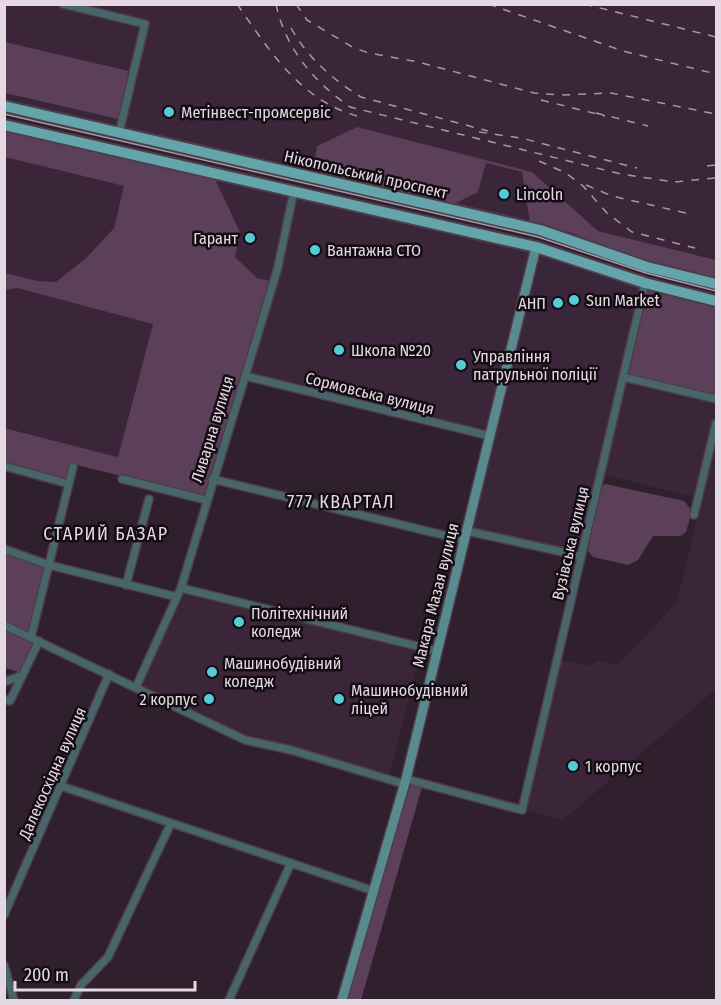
<svg xmlns="http://www.w3.org/2000/svg" width="721" height="1005" viewBox="0 0 721 1005" font-family="'Fira Sans Condensed',sans-serif">
<rect width="100%" height="100%" fill="#30202e"/>
<path fill="#3b2639" d="M5,5H716V260L598,231L532,172L357,127L317,146L312,171L5,103V93L118,119L129,71L5,42Z
M5,157L125,186L114,228L86,258L56,282L38,281L5,273Z
M486,163L522,173L530,223L454,204L478,192Z
M213,175L290,193L271,281L257,278L235,257L240,232Z
M295,194L533,250L489,432L248,374Z
M537,251L647,286L716,396V689L563,820L526,810L561,660L587,666L600,661L618,665L677,602L702,499L597,473L578,553L469,528Z
M17,288L153,323L118,457L5,428L4,290Z
M183,591L421,649L389,777L245,738L139,686Z"/>
<path fill="#5c3f59" d="M5,42L129,71L118,119L5,93Z
M5,127L213,175L240,232L235,257L257,278L271,281L204,496L72,464L67,481L5,463L4,428L118,457L153,324L17,288L5,290V273L38,281L56,282L86,258L114,228L124,186L5,157Z
M357,127L532,172L598,231L716,260V282L649,265L572,233L530,223L522,172L486,163L478,192L454,204L312,171L317,146Z
M647,286L716,304V396L626,375Z
M605,484L684,501L692,511L686,532L680,536H653L638,560L628,565L593,557L588,551L600,488Z
M4,550L47,566L30,635L5,624Z
M5,627L37,642L22,673L5,668Z
M406,783L422,787L361,1000H344Z"/>
<g fill="none" stroke-linecap="round" stroke-linejoin="round">
<g stroke="#4d3e4b" stroke-width="10">
<path id="minor" d="M63,4L145,24L119,133
M245,376L490,436
M623,377L716,399
M4,466L69,484
M122,479L206,500
M212,479L464,540
M694,515L716,423
M467,531L581,556
M4,549L49,565L177,597
M126,585L149,499
M181,588L437,651
M4,625L245,740L291,750L404,784
M31,637L73,467
M4,682L23,675
M136,687L181,588L277,271L294,191
M4,699L10,701L39,641
M406,779L522,810L645,283
M61,786L374,891
M4,915L109,674
M4,965L14,1000
M74,1000L81,985L108,957L171,823
M229,1000L291,863"/>
</g>
<g stroke="#4d3e4b" stroke-width="12">
<path id="secondary" d="M342,1000L406,779L536,247"/>
</g>
<g stroke="#4d3e4b" stroke-width="14">
<path id="primary" d="M4,106L540,230L647,267L716,284
M4,125L536,247L645,283L716,301"/>
</g>
<use href="#minor" stroke="#486669" stroke-width="7"/>
<use href="#secondary" stroke="#588a8e" stroke-width="9"/>
<use href="#primary" stroke="#64a5ac" stroke-width="10"/>
<path stroke="#a599a4" stroke-width="1.5" d="M4,114L538,237L646,273L716,291"/>
<path stroke="#a599a4" stroke-width="1.5" stroke-dasharray="8 8" stroke-linecap="butt" d="M237,4C269,50 300,100 357,116
M276,4C285,48 314,82 350,107L621,174L674,182L716,178
M296,4L307,20L354,48L369,53L418,62L534,93L561,95L611,93L716,114
M488,4L623,51L716,74
M584,4L716,37
M291,28C307,57 333,80 361,97L488,131
M541,100L605,116
M596,113L648,126
M479,132L521,138L637,168
M539,161L566,173L583,186L607,213L632,232L695,248
M707,166L716,165
M586,185L612,196L690,214"/>
</g>
<g fill="#52ccd6" stroke="#140c13" stroke-width="2">
<circle cx="169" cy="112" r="6"/>
<circle cx="504" cy="194" r="6"/>
<circle cx="250" cy="238" r="6"/>
<circle cx="315" cy="250" r="6"/>
<circle cx="574" cy="300" r="6"/>
<circle cx="558" cy="303" r="6"/>
<circle cx="339" cy="350" r="6"/>
<circle cx="461" cy="365" r="6"/>
<circle cx="239" cy="622" r="6"/>
<circle cx="212" cy="672" r="6"/>
<circle cx="209" cy="699" r="6"/>
<circle cx="339" cy="699" r="6"/>
<circle cx="573" cy="766" r="6"/>
</g>
<g text-anchor="middle" stroke-width="5" stroke-linejoin="round" paint-order="stroke">
<g font-size="16" fill="#e4d9e3" stroke="#140c13" text-anchor="start">
<text x="181" y="118">Метінвест-промсервіс</text>
<text x="516" y="200">Lincoln</text>
<text x="238" y="244" text-anchor="end">Гарант</text>
<text x="327" y="256">Вантажна СТО</text>
<text x="586" y="306">Sun Market</text>
<text x="546" y="309" text-anchor="end">АНП</text>
<text x="351" y="356">Школа №20</text>
<text x="473" y="362">Управління<tspan x="473" dy="18">патрульної поліції</tspan></text>
<text x="251" y="619">Політехнічний<tspan x="251" dy="18">коледж</tspan></text>
<text x="224" y="669">Машинобудівний<tspan x="224" dy="18">коледж</tspan></text>
<text x="351" y="696">Машинобудівний<tspan x="351" dy="18">ліцей</tspan></text>
<text x="197" y="705" text-anchor="end">2 корпус</text>
<text x="585" y="772">1 корпус</text>
</g>
<g font-size="16" fill="#e4d9e3" stroke="#140c13">
<text transform="translate(366 174) rotate(13)" y="6">Нікопольський проспект</text>
<text transform="translate(370 393) rotate(14)" y="6">Сормовська вулиця</text>
<text transform="translate(212 429) rotate(-73)" y="6">Ливарна вулиця</text>
<text transform="translate(570 543) rotate(-77)" y="6">Вузівська вулиця</text>
<text transform="translate(435 595) rotate(-76)" y="6">Макара Мазая вулиця</text>
<text transform="translate(52 773) rotate(-66)" y="6">Далекосхідна вулиця</text>
</g>
<g font-size="18" letter-spacing="1.5" fill="#e4d9e3" stroke="#140c13">
<text x="341" y="508">777 КВАРТАЛ</text>
<text x="106" y="540">СТАРИЙ БАЗАР</text>
</g>
</g>
<rect width="721" height="1005" fill="none" stroke="#e4d9e3" stroke-width="12"/>
<path d="M15 981v9h180v-9" fill="none" stroke="#e4d9e3" stroke-width="3"/>
<text x="24" y="981" font-size="18" fill="#e4d9e3" stroke="#140c13" stroke-width="4.5" paint-order="stroke">200 m</text>
</svg>
